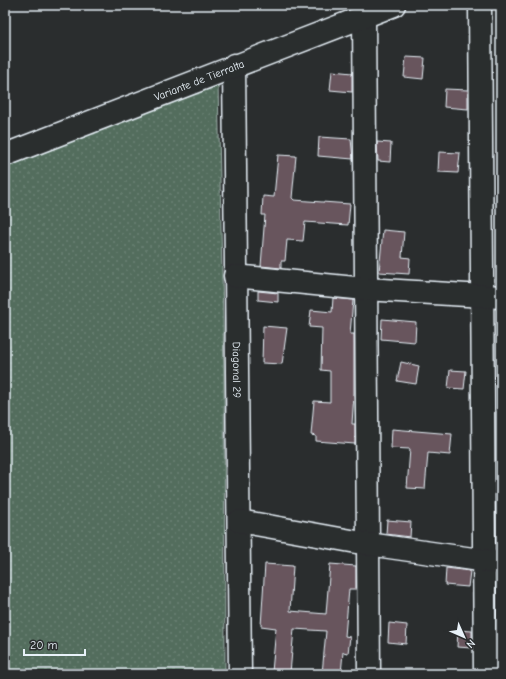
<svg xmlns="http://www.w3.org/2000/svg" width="506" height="679" viewBox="0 0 506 679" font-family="'Comic Neue',sans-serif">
<defs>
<pattern id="grass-dots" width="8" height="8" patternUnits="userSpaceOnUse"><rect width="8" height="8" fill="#536d5d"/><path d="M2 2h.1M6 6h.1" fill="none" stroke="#6c8275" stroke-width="1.8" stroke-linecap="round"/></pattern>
</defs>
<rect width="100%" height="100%" fill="#2a2d2e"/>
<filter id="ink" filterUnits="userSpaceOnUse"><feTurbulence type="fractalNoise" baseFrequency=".025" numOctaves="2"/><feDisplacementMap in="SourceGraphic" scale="8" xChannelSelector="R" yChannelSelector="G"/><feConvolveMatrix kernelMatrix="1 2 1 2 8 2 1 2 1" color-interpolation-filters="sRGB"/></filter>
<g filter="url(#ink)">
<path fill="url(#grass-dots)" stroke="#9eafaa" d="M218,83L224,371L225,674H5V168Z"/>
<path fill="#67555d" stroke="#e8f1f8" d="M406,57L425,58L423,79L404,77Z
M332,71L352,73V92L330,90Z
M445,89L468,90V109L444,107Z
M319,137L351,139L353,159L318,156Z
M377,142L391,143L390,162L378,161Z
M439,152L460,153L458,173L438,172Z
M278,155L296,156L292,198L294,200L350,204L348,225L305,222L303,241L287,240L285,261H281V268L261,266L265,215H262L263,196L274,197Z
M383,230L404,232L402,257L410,258L409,274L379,272Z
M258,291L278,293V302L258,300Z
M333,298L353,300L350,334H354V393L352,424H355V444L316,441V436L311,435L314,401L330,402V371L321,370L322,328L309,327L311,310L332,312Z
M382,319L416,322L415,342L381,339Z
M263,326L287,328L282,364L262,363Z
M401,362L419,366L416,384L397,381Z
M450,370L466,371L464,389L448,388Z
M392,429L452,434L450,455L428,453L425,489L407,488L410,449L391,448Z
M387,520L411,522L410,537L386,534Z
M265,564L293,566L290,611L326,614L330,564L356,566V589H349L345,636L350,637L348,653L343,652L341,674H322L326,631L294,629L290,673L272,672L276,628L261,626Z
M446,568L470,571L468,587L445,585Z
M389,623L407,625L406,644L388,642Z
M458,630L472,631V648L457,647Z"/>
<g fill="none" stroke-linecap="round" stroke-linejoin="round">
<g stroke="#e8f1f8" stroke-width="25">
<g id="minor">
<path d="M480,5L485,674"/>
<path d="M364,16L369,674"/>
<path id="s1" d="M234,65L240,674"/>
<path d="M235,276L365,289L501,297"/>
<path d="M239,521L368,544L501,563"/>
</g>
</g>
<g stroke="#e8f1f8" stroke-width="25">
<g id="major">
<path id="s2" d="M5,155L394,5"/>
</g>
</g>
<use href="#minor" stroke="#2a2d2e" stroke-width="22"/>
<use href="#major" stroke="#2a2d2e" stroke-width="22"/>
</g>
</g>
<g text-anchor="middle" stroke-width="3" stroke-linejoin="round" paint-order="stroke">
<g font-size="11" fill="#e8f1f8" stroke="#2a2d2e">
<text dy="4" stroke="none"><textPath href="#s2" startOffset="208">Variante de Tierralta</textPath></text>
<text dy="4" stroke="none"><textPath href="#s1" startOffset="305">Diagonal 29</textPath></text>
</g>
</g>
<rect width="506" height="679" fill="none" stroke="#2a2d2e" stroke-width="20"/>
<rect x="10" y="10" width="486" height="659" fill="none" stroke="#e8f1f8" stroke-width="1.5" filter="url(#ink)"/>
<g transform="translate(464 637) rotate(135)" stroke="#2a2d2e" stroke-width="3" paint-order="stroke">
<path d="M0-3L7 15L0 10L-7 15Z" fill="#e8f1f8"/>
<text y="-6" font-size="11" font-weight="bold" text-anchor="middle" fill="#e8f1f8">N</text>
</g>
<path d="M24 649v6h61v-6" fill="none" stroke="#e8f1f8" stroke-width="2"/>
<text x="30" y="649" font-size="12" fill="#e8f1f8" stroke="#2a2d2e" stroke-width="3" paint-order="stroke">20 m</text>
</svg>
